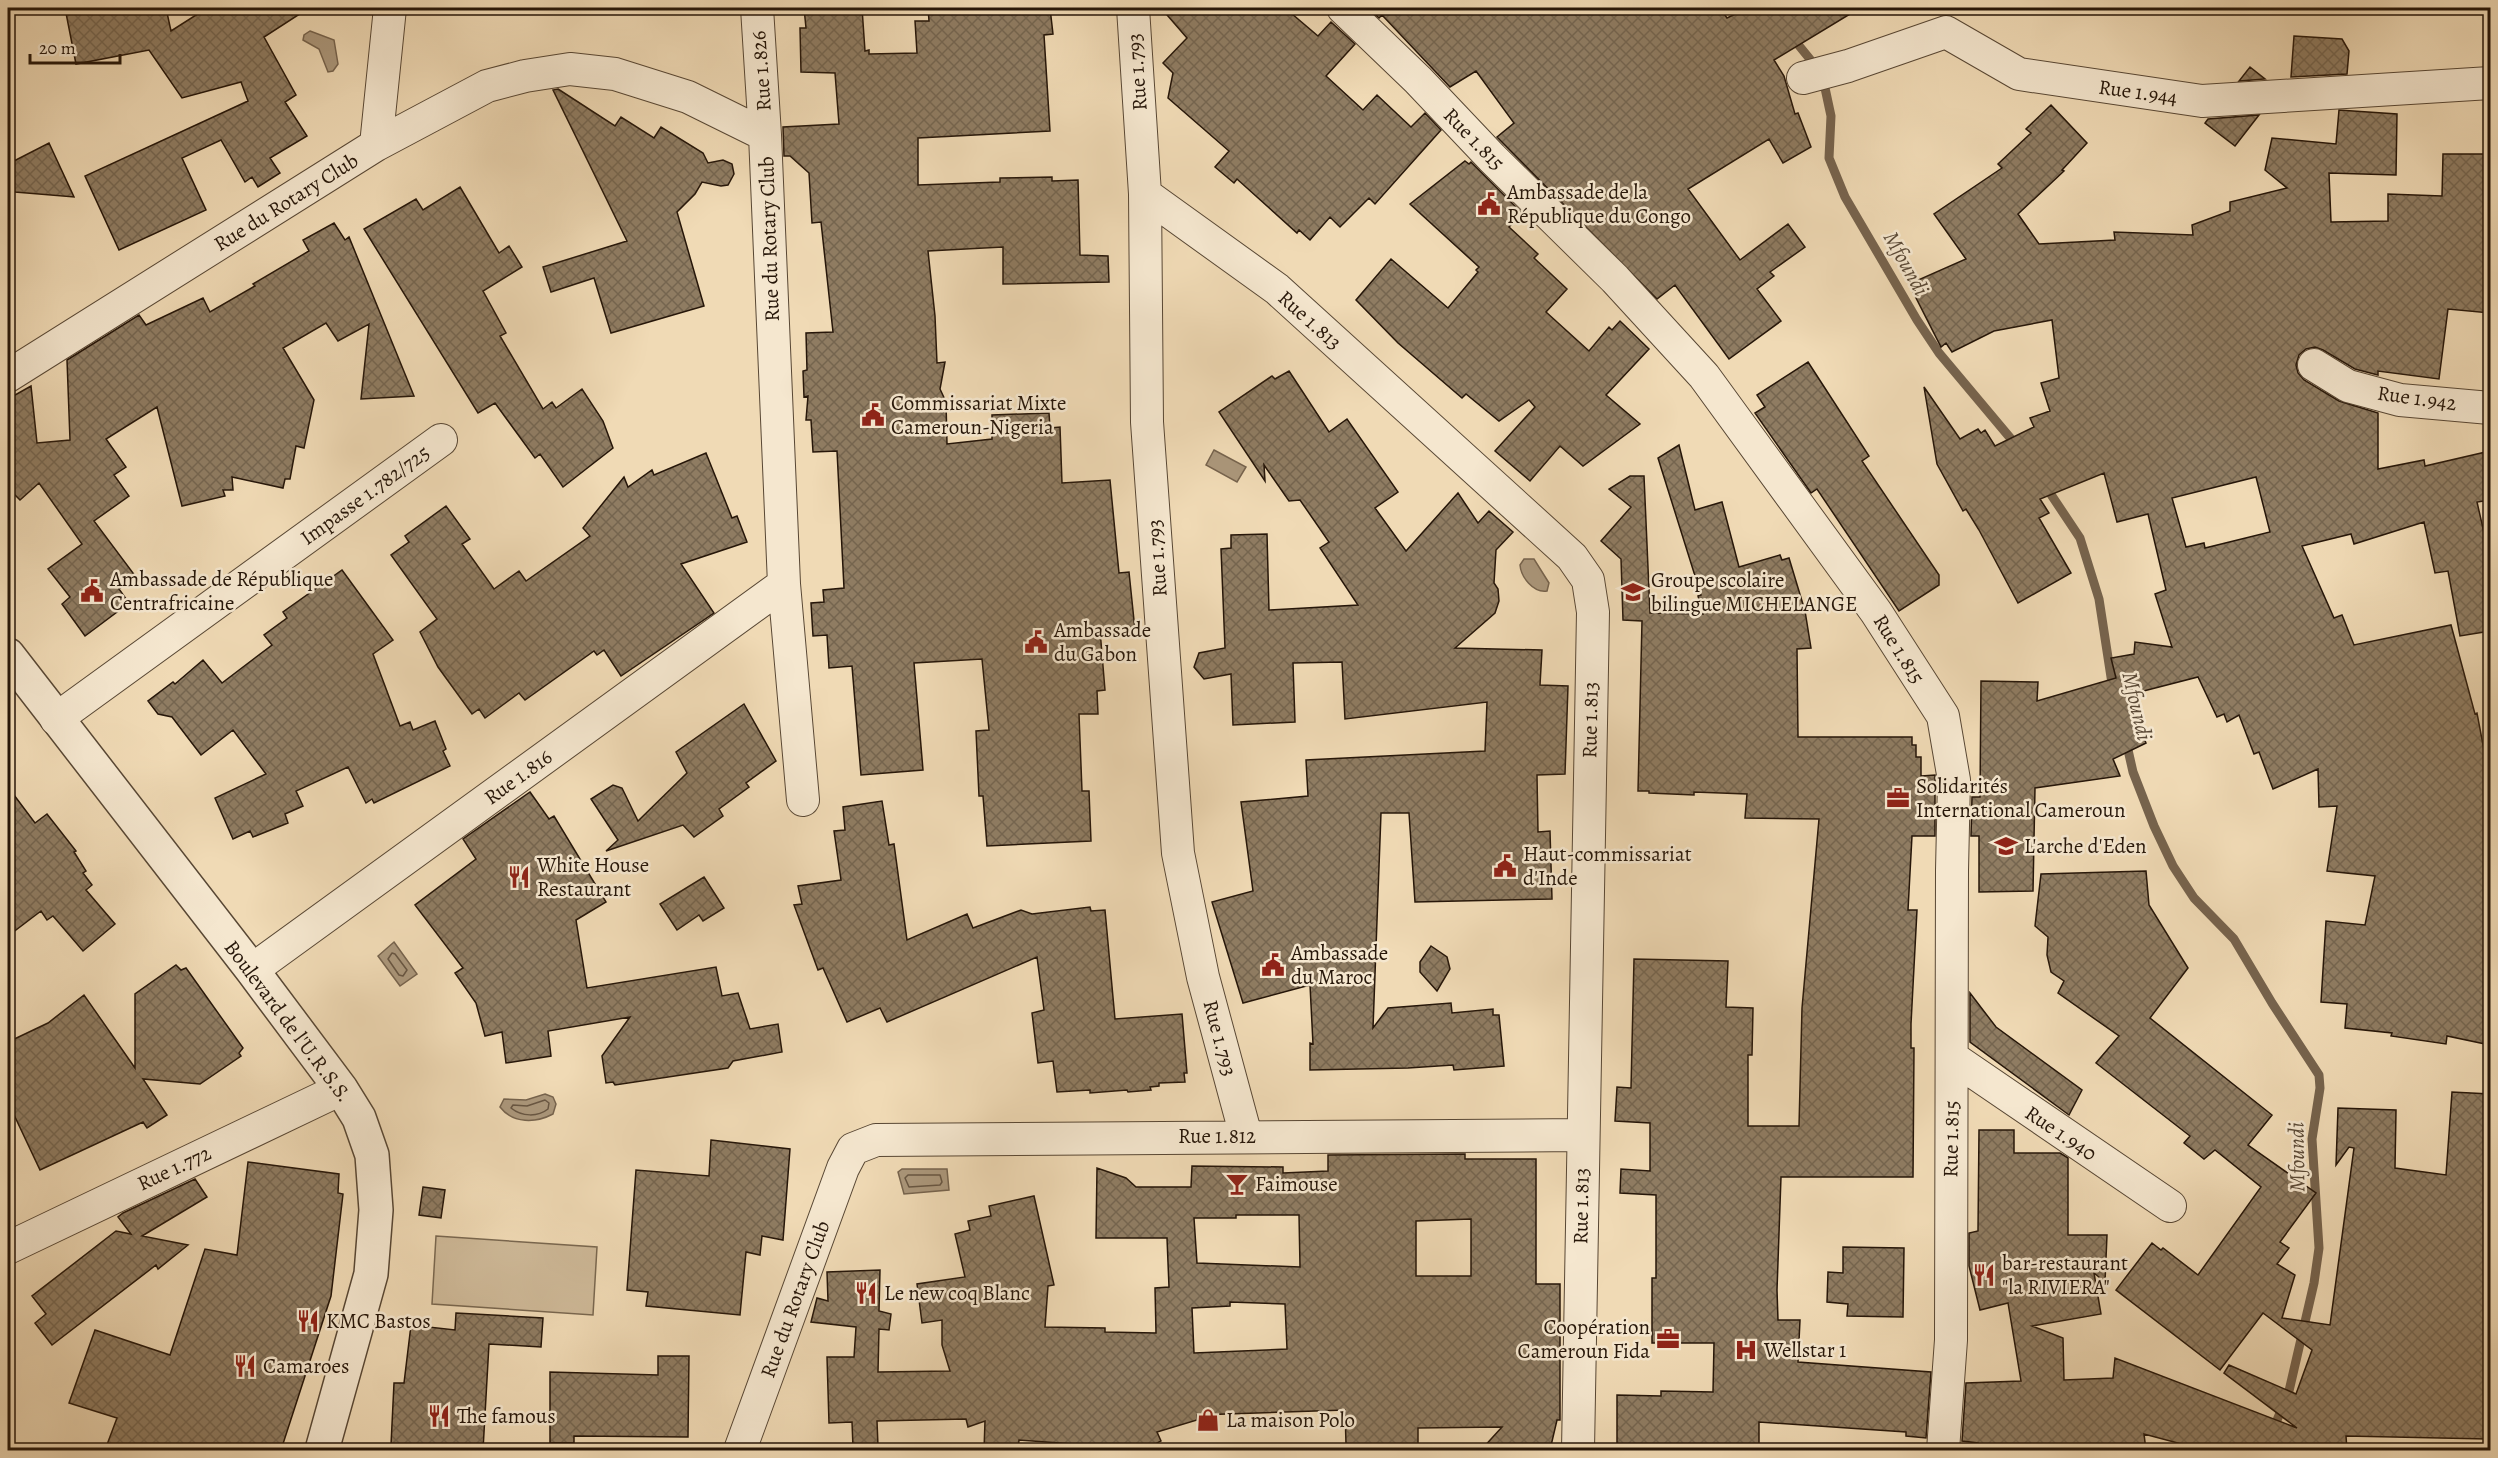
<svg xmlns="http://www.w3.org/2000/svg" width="2498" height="1458" viewBox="0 0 2498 1458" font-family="Alegreya,serif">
<defs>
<pattern id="building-cross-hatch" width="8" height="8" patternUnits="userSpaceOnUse" patternTransform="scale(1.5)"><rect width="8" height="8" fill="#8f7c62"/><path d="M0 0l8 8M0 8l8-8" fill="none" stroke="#75654f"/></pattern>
</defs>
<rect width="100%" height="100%" fill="#f0dab5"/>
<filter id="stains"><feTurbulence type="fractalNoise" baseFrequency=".00333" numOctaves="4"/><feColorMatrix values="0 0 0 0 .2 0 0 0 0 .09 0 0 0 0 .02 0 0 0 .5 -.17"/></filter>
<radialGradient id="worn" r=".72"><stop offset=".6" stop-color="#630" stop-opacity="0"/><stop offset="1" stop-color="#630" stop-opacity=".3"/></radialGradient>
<path fill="#ceb998" stroke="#7a6850" stroke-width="1.5" d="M436,1236L597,1247L593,1315L432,1304Z"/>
<path fill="#ab977b" stroke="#76634d" stroke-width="1.5" d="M310,31L334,40L338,64L333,71L328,72L319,49L303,40L304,35Z
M1214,450L1246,467L1237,482L1206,465Z
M1524,559H1534L1549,583L1547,591C1533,593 1521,577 1520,565Z
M394,942L417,974L400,986L378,956Z
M545,1094L553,1097L556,1104L553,1114C536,1123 513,1124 500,1107L504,1099L526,1100Z
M902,1169H947L949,1190L904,1194L898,1172Z"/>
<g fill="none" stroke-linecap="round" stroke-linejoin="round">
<path stroke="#685642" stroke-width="1.5" d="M392,953L395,954L407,970L403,976L399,975L388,959Z
M545,1100L549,1103L548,1109C538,1117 522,1117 511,1108L513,1105L527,1106Z
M908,1175H940L942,1182L940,1185L909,1187L905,1178Z"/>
<path stroke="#76634d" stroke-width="9" d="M1792,37L1822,74L1831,116L1829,158L1845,197L1917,320L1939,353L2017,446
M2044,484L2080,538L2099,599L2113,690
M2126,741L2133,772L2154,826L2173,866L2194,898L2234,939L2272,1003L2319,1075L2320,1088L2312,1139L2319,1248L2314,1283L2289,1391L2273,1430L2259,1450"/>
</g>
<path fill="url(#building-cross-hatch)" stroke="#261609" stroke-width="1.5" fill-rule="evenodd" d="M65,8H166L171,31L207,8H309L264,37L296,95L285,102L307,136L270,158L280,173L258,187L252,177L245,182L221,140L182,158L206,210L119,250L85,176L248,101L241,82L182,98L149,50L76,64Z
M804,8H862L865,51L869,50V54L917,53L915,21H929L928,8H1050L1053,34L1044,35L1050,131L918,138V185L1000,182V178L1052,177V181L1078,180L1080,255L1108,256L1109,282L1003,284V247L928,251L935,316L937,363L945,362L940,389L946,402L947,444L992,439V415L1049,413L1050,428L1060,427L1062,483L1110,480L1119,573L1129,572L1135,630H1100L1105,690L1097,691L1098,714H1079L1082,791H1089L1091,841L987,846L983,796H979L976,731L989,730L982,659L914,663L923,770L861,775L852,666L829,668L827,635L813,636L811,603L824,602L823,590L844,588L837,451L813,452L811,420H806L808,396L804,397L803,371L807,370L806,333L833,332L821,222L812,223L809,173L790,156H784L783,127L839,124L835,73L801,72L800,28H806Z
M1161,8H1285L1318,36L1331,22L1355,44L1326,76L1363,110L1377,95L1411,127L1425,113L1441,130L1375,204L1369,198L1340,227L1330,217L1310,240L1299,230L1297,233L1237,179L1234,183L1215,167L1229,151L1168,98L1173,73L1163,63L1187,38Z
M1368,8H1720L1727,18L1748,8H1860L1774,60L1784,76L1795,114L1798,113L1811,147L1783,163L1769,139L1688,189L1740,260L1788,224L1805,247L1770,272L1774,276L1757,289L1781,321L1729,359L1675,285L1657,299L1497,137L1514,123L1476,71L1450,87L1382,15L1379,18Z
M2294,36L2342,39L2349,51L2347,74L2291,77Z
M2250,67L2265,79L2239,81Z
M558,89L615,126L621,117L654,138L661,127L703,153L708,163L723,160L732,164L734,174L728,185L721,186L702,182L695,194L677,212L704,306L611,333L594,278L551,292L543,267L627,241L553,90Z
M2051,105L2087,143L2062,170L2064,171L2018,214L2039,244L2115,240L2114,232L2193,235L2192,225L2230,211V202L2287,188L2265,170L2272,138L2336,144L2339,110L2397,114L2396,175L2329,173L2331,222L2388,221V194L2442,196L2443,154H2490V313L2448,309L2439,379L2378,371V375L2355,369L2323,350L2315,347L2306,349L2299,355L2296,365L2298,373L2304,380L2339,401L2378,413V469L2424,460L2425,466L2490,451V500L2477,502L2490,559V631L2460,636L2448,571L2435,573L2424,522L2354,544L2351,534L2302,546L2334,618L2342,615L2354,645L2451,625L2475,714L2477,713L2484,750L2489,749L2490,1045L2447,1036L2446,1044L2391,1036L2392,1033L2345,1028L2347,1004L2321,1002L2326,921L2365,925L2375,876L2327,871L2337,806L2319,807L2318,769L2273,789L2259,752L2254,754L2239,715L2227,722L2224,714L2217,717L2198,677L2128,695L2146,743L2113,759L2120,776L2035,788L2033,891L1979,892V836H1971L1972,797H1980L1981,681L2038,682L2037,701L2116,678L2111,658L2134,654L2135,642L2172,647L2155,594L2166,590L2148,514L2117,522L2104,473L2040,499L2049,513L2039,518L2071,573L2018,603L1979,530L1966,509L1963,511L1937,464L1924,387L1960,439L1978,429L1981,433L1985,430L1995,446L2034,427L2030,418L2050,411L2041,383L2059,378L2052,320L1994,331L1952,352L1946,343L1941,347L1909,284L1966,259L1934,214L2002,168L1998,164L2031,133L2026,129ZM2256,477L2270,532L2205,548L2204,543L2186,547L2172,498Z
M2259,115L2235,146L2205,123L2208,119Z
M49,143L74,197L15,192L8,177V164Z
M1465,161L1469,164L1471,162L1522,213L1509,227L1538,254L1534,258L1567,289L1546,312L1589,351L1609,327L1612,330L1620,321L1649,349L1606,395L1640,424L1583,466L1560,446L1530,481L1495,451L1535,407L1529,400L1499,421L1466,394L1462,398L1398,343L1356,300L1391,259L1448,308L1478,272L1476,270L1479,267L1410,204Z
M460,187L499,253L509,246L522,267L483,291L506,333L500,336L543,409L552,402L556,408L582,389L603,421L613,448L563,487L540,454L535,458L495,403L478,413L364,229L416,199L423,210Z
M334,223L345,240L349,237L414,396L361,399L369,324L338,341L326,323L283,348L314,400L304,448L296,446L290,479H285L283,488L232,477L233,490H223L225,496L182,506L157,407L106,439L126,467L114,475L129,496L94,521L136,577L119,589L129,603L85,636L62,604L70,597L48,569L82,544L39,483L20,500L8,488V399L31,386L37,443L70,440L67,360L139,315L146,325L203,298L210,312L255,286L253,284L309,251L303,240Z
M1808,362L1869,456L1862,461L1939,575V585L1899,611L1817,489L1811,493L1755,413L1765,407L1757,395Z
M1289,371L1329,432L1347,419L1398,492L1375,508L1406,551L1458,493L1478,523L1489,511L1513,532L1496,550L1494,583L1498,589L1499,601L1495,613L1455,648L1542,650L1540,685L1568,686L1565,774L1537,775L1538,832L1550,831L1552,899L1415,902L1409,813H1381L1373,1028L1388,1008L1451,1003L1452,1013L1493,1009V1015H1499L1504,1066L1454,1070L1453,1065L1408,1068L1310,1070V1043L1313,1044L1310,985L1243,1003L1212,902L1253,891L1241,802L1308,796L1306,760L1485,751L1487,702L1345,719L1342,662L1293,663L1295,722L1233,725L1231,674L1204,679L1194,667L1199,653L1225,648L1221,549L1231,548V535L1267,534L1269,610L1358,605L1320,548L1329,542L1300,500L1289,501L1264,465L1265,481L1219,412L1272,376L1275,379Z
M1679,445L1695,510L1722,502L1739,567L1780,555L1782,560L1789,558L1805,611L1811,648L1797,649L1798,737H1912V745H1916V757H1921V776L1935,775V836H1912L1908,910H1917L1911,1024V1048H1914L1913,1177H1781L1777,1290L1778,1320H1800L1798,1362L1931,1372L1926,1438L1906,1436V1432L1759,1422V1450H1617V1395L1661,1396V1391L1713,1392L1714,1343H1652V1278H1656V1195L1620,1193L1621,1169L1650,1171V1123L1615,1121L1617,1087L1631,1088L1634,959L1728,961L1726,1007L1753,1008L1752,1055H1748V1126H1799L1802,1008L1819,819L1745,818L1747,794L1694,792V795L1649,793V791H1638L1642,621L1623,620L1621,559L1601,541L1631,507L1609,489L1630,476H1644L1650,613L1703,614L1698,596L1701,595L1658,458Z
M706,453L732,518L737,516L747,542L681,564L714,613L621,676L604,650L597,655L594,651L525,700L519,693L485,718L479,709L472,714L438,667L420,632L437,619L391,555L409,542L405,536L446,506L470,539L462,544L494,589L519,571L526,581L590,536L583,528L624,477L628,487L652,470L654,475Z
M342,570L393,640L373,654L400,726L410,722L413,730L435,721L446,749L443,751L450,766L374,803L372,799L366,803L348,767L296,791L303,806L285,814L288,823L253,837L250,831L233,839L215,798L266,774L233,730L201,755L172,717L158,714L148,701L173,682L175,684L203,660L222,683L272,645L264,635L287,618L283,612Z
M744,704L776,761L746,783L749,787L719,809L723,816L694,837L683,825L606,851L618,840L591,799L613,785L622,788L638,821L687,773L676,752Z
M8,787L35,823L47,814L76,851L74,852L86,871L83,873L92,885L86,890L115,924L83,951L53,916L47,920L41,911L8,936Z
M530,792L549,819L554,816L606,902L576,920L587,988L716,967L722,996L738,993L750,1029L778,1024L782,1052L733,1061L728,1068L615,1085L613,1082L606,1083L602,1056L630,1017L548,1031L551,1056L506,1063L502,1032L485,1036L476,1003L455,973L463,968L415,905L476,859L463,839Z
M882,801L889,845L894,844L907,940L967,914L973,928L1021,910L1032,914L1090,907L1091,911L1105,910L1115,1019L1182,1014L1187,1073H1184L1185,1082L1159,1083V1086L1150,1087L1151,1090L1128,1092L1127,1090L1090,1093V1090L1057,1092L1053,1061L1038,1063L1032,1013L1044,1010L1037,957L887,1022L880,1008L847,1022L823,968L818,970L794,905L802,904L798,886L841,880L834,831L845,830L843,807Z
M2146,871L2149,905L2188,968L2150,1018L2272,1115L2248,1145L2316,1193L2280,1242L2289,1248L2277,1264L2295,1275L2282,1318L2330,1325L2354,1148L2349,1147L2336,1165L2338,1108L2396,1110L2395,1168L2446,1175L2452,1092L2490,1094V1389L2487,1439L2346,1436L2347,1450H2204L2144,1434L2146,1450H1979L1978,1443L1962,1441L1966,1383L2021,1381L2008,1303L1980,1310L1969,1266V1233L1978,1231L1979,1130H2014V1153H2060L2068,1158V1235H2107L2105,1282L2094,1273L2101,1314L2032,1326L2063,1338L2064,1380L2113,1378L2115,1358L2297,1428L2224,1373L2229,1365L2296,1394L2312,1350L2263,1313L2220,1370L2116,1290L2152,1243L2161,1250L2163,1248L2198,1275L2261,1187L2215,1150L2204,1159L2184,1143L2190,1136L2096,1063L2119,1036L2058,993L2064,981L2051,972L2047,955L2048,937L2035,926L2041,874Z
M704,877L724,908L703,921L699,915L677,930L660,904Z
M1431,946L1447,957L1450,969L1437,991L1420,972V962Z
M176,965L181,970L186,968L243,1048L239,1053L241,1056L200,1084L143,1079L167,1115L147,1128L143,1122L40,1170L8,1102V1042L48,1023L84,995L135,1068V994Z
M1970,993L1996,1027L2082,1090L2069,1115L1970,1042Z
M711,1140L790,1149L783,1240L762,1236L760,1255L746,1252L740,1315L646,1306L648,1292L627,1290L636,1170L709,1176Z
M1465,1154V1159H1536V1284H1560V1420H1557L1550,1450H1481L1502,1427L1418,1428V1444H1346L1345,1410L1197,1415V1420L1157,1432L1161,1441L1144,1450H1100V1446L1019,1440L1018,1450H984L985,1421L968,1427L966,1419L877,1421L878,1446L853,1447L852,1422L829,1423L827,1357H854L856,1327L811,1322L817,1298L828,1301L827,1272L880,1270L879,1311L891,1314L889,1330L879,1329L878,1372L950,1371L942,1345V1320L922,1323L917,1284L965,1277L955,1234L970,1230L968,1221L991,1216L989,1206L1034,1196L1054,1285L1048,1286L1045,1327L1105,1328V1332L1156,1333L1155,1288L1169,1287L1167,1238H1096L1097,1168L1126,1178L1136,1187H1191L1192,1166L1283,1167V1173L1328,1171V1155ZM1236,1215H1299L1300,1267L1197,1263L1194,1218H1236ZM1471,1219V1276H1416V1221ZM1230,1302L1285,1304L1287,1349L1194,1353L1192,1308L1230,1306Z
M248,1162L339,1174L338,1193L343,1194L331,1296L281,1450H105L117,1418L69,1403L95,1330L170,1355L205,1249L237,1255Z
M195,1179L207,1197L142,1236L188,1245L158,1269L156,1265L52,1345L35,1323L46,1314L32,1296L116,1231L131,1234L118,1217L123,1213Z
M423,1187L445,1190L441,1218L419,1215Z
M1843,1247L1904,1248L1903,1317L1847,1316L1848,1304L1827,1302L1828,1272L1843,1273Z
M456,1313L543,1318L541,1347L489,1344L483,1450L391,1445L394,1383H404L411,1325L455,1330Z
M658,1356H689L688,1437L574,1436V1443H550V1372L658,1375Z"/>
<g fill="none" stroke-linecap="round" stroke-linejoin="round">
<g stroke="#584734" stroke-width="34">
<path id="minor" d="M757,8L765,135
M1133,8L1145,194L1147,422L1178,853L1203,977L1246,1136
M1343,8L1418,80L1492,158L1615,279L1704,376L1876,612L1943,716L1954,780L1952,870L1951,1340L1943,1450
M1803,78L1848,66L1946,32L2019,74L2202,101L2490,83
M376,145L390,8
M1145,194L1277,289L1572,557L1588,580L1593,612L1578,1450
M2314,365L2348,386L2400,400L2490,408
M8,376L376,145L487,86L525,76L570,69L615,74L688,97L765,135L784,584L803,800
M56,719L441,440
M252,970L784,584
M1953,1058L2170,1206
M8,1248L341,1089
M740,1450L843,1168L853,1149L876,1140L1582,1135"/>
</g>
<g stroke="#584734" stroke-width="36">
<path id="tertiary" d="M8,655L252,970L341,1089L359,1118L372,1155L376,1210L371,1274L322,1450"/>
</g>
<use href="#minor" stroke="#f5e7cf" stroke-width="32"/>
<use href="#tertiary" stroke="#f5e7cf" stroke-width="33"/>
</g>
<defs>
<g id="civic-bare" transform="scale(1.8)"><path d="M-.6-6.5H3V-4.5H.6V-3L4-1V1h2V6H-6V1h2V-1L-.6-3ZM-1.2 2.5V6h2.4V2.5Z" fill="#8f2418" stroke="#f5e7cf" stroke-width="2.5" paint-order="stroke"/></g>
<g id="school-bare" transform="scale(1.8)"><path d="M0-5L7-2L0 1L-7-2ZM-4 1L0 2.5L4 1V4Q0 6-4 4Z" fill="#8f2418" stroke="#f5e7cf" stroke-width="2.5" paint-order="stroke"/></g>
<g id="office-bare" transform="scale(1.8)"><path d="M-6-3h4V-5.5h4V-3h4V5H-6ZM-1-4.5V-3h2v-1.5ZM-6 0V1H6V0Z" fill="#8f2418" stroke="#f5e7cf" stroke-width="2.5" paint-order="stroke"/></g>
<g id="restaurant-bare" transform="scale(1.8)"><path d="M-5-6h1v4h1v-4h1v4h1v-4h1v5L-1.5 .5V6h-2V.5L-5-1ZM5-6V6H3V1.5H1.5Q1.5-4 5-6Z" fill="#8f2418" stroke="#f5e7cf" stroke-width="2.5" paint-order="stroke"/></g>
<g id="bar-bare" transform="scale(1.8)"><path d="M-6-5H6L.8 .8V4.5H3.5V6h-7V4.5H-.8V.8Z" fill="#8f2418" stroke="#f5e7cf" stroke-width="2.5" paint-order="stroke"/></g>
<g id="hospital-bare" transform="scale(1.8)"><path d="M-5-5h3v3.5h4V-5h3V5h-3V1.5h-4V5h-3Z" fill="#8f2418" stroke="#f5e7cf" stroke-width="2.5" paint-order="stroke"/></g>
<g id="shop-bare" transform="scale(1.8)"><path d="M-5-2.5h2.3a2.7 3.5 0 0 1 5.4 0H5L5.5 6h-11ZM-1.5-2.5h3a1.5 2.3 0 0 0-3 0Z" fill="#8f2418" stroke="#f5e7cf" stroke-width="2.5" paint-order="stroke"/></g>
</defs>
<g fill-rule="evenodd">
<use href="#civic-bare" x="1489" y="204"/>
<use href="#civic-bare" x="873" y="415"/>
<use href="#civic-bare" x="92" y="591"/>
<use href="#school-bare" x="1633" y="592"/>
<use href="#civic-bare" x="1036" y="642"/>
<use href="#office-bare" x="1898" y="798"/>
<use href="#school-bare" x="2006" y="846"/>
<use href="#civic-bare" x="1505" y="866"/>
<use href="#restaurant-bare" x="519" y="877"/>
<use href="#civic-bare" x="1273" y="965"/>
<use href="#bar-bare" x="1237" y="1184"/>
<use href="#restaurant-bare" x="1984" y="1275"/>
<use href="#restaurant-bare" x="866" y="1293"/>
<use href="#restaurant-bare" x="308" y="1321"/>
<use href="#office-bare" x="1668" y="1339"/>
<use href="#hospital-bare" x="1746" y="1350"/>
<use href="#restaurant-bare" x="245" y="1366"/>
<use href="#restaurant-bare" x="439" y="1416"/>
<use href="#shop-bare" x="1208" y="1420"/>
</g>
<g text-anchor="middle" stroke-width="5" stroke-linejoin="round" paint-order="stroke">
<g font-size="21" fill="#261609" stroke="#f5e7cf">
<text transform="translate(761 71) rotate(-94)" y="7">Rue 1.826</text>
<text transform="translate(1137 72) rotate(-94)" y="7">Rue 1.793</text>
<text transform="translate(2138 92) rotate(8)" y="7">Rue 1.944</text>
<text transform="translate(1474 139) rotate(46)" y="7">Rue 1.815</text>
<text transform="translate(286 202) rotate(-32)" y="7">Rue du Rotary Club</text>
<text transform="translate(769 239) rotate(-92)" y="7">Rue du Rotary Club</text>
<text transform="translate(1310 320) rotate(42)" y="7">Rue 1.813</text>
<text transform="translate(2417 398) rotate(8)" y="7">Rue 1.942</text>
<text transform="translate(365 495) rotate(-36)" y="7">Impasse 1.782/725</text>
<text transform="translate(1157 558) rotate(-94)" y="7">Rue 1.793</text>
<text transform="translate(1899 649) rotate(58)" y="7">Rue 1.815</text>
<text transform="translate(1590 720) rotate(-89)" y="7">Rue 1.813</text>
<text transform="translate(518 777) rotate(-36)" y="7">Rue 1.816</text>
<text transform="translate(288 1021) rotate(53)" y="7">Boulevard de l'U.R.S.S.</text>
<text transform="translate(1220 1038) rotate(75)" y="7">Rue 1.793</text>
<text transform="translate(2061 1133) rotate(34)" y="7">Rue 1.940</text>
<text x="1217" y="1143">Rue 1.812</text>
<text transform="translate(1951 1139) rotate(-89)" y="7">Rue 1.815</text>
<text transform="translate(174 1168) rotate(-25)" y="7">Rue 1.772</text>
<text transform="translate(1581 1206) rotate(-89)" y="7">Rue 1.813</text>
<text transform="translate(795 1299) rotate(-70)" y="7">Rue du Rotary Club</text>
</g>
<g font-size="21" fill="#261609" stroke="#f5e7cf" text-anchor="start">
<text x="1507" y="199">Ambassade de la<tspan x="1507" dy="24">République du Congo</tspan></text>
<text x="891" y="410">Commissariat Mixte<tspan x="891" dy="24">Cameroun-Nigeria</tspan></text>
<text x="110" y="586">Ambassade de République<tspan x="110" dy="24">Centrafricaine</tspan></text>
<text x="1651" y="587">Groupe scolaire<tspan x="1651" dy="24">bilingue MICHELANGE</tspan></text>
<text x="1054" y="637">Ambassade<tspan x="1054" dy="24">du Gabon</tspan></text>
<text x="1916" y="793">Solidarités<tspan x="1916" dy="24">International Cameroun</tspan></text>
<text x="2024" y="853">L'arche d'Eden</text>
<text x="1523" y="861">Haut-commissariat<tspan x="1523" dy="24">d'Inde</tspan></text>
<text x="537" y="872">White House<tspan x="537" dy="24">Restaurant</tspan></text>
<text x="1291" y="960">Ambassade<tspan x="1291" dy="24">du Maroc</tspan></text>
<text x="1255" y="1191">Faimouse</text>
<text x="2002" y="1270">bar-restaurant<tspan x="2002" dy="24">"la RIVIERA"</tspan></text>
<text x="884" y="1300">Le new coq Blanc</text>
<text x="326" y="1328">KMC Bastos</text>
<text x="1650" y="1334" text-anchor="end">Coopération<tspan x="1650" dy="24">Cameroun Fida</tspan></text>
<text x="1764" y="1357">Wellstar 1</text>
<text x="263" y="1373">Camaroes</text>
<text x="457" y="1423">The famous</text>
<text x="1226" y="1427">La maison Polo</text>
</g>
<g font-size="22" font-style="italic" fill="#5b4a37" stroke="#f5e7cf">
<text transform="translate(1907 263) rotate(61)" y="8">Mfoundi</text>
<text transform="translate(2138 706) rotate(77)" y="8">Mfoundi</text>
<text transform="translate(2296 1157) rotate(-91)" y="8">Mfoundi</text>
</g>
</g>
<rect width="2498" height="1458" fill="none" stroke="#f0dab5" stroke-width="30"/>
<rect x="9" y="9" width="2480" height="1440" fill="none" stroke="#261609" stroke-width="3"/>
<rect x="15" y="15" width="2468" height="1428" fill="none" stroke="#261609" stroke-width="1.5"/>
<path d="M30 54v9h90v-9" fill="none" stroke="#261609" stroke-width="3"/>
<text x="39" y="54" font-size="18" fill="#261609" stroke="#f5e7cf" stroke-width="4.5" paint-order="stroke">20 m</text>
<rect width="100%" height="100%" filter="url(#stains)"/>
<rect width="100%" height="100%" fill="url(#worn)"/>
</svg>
